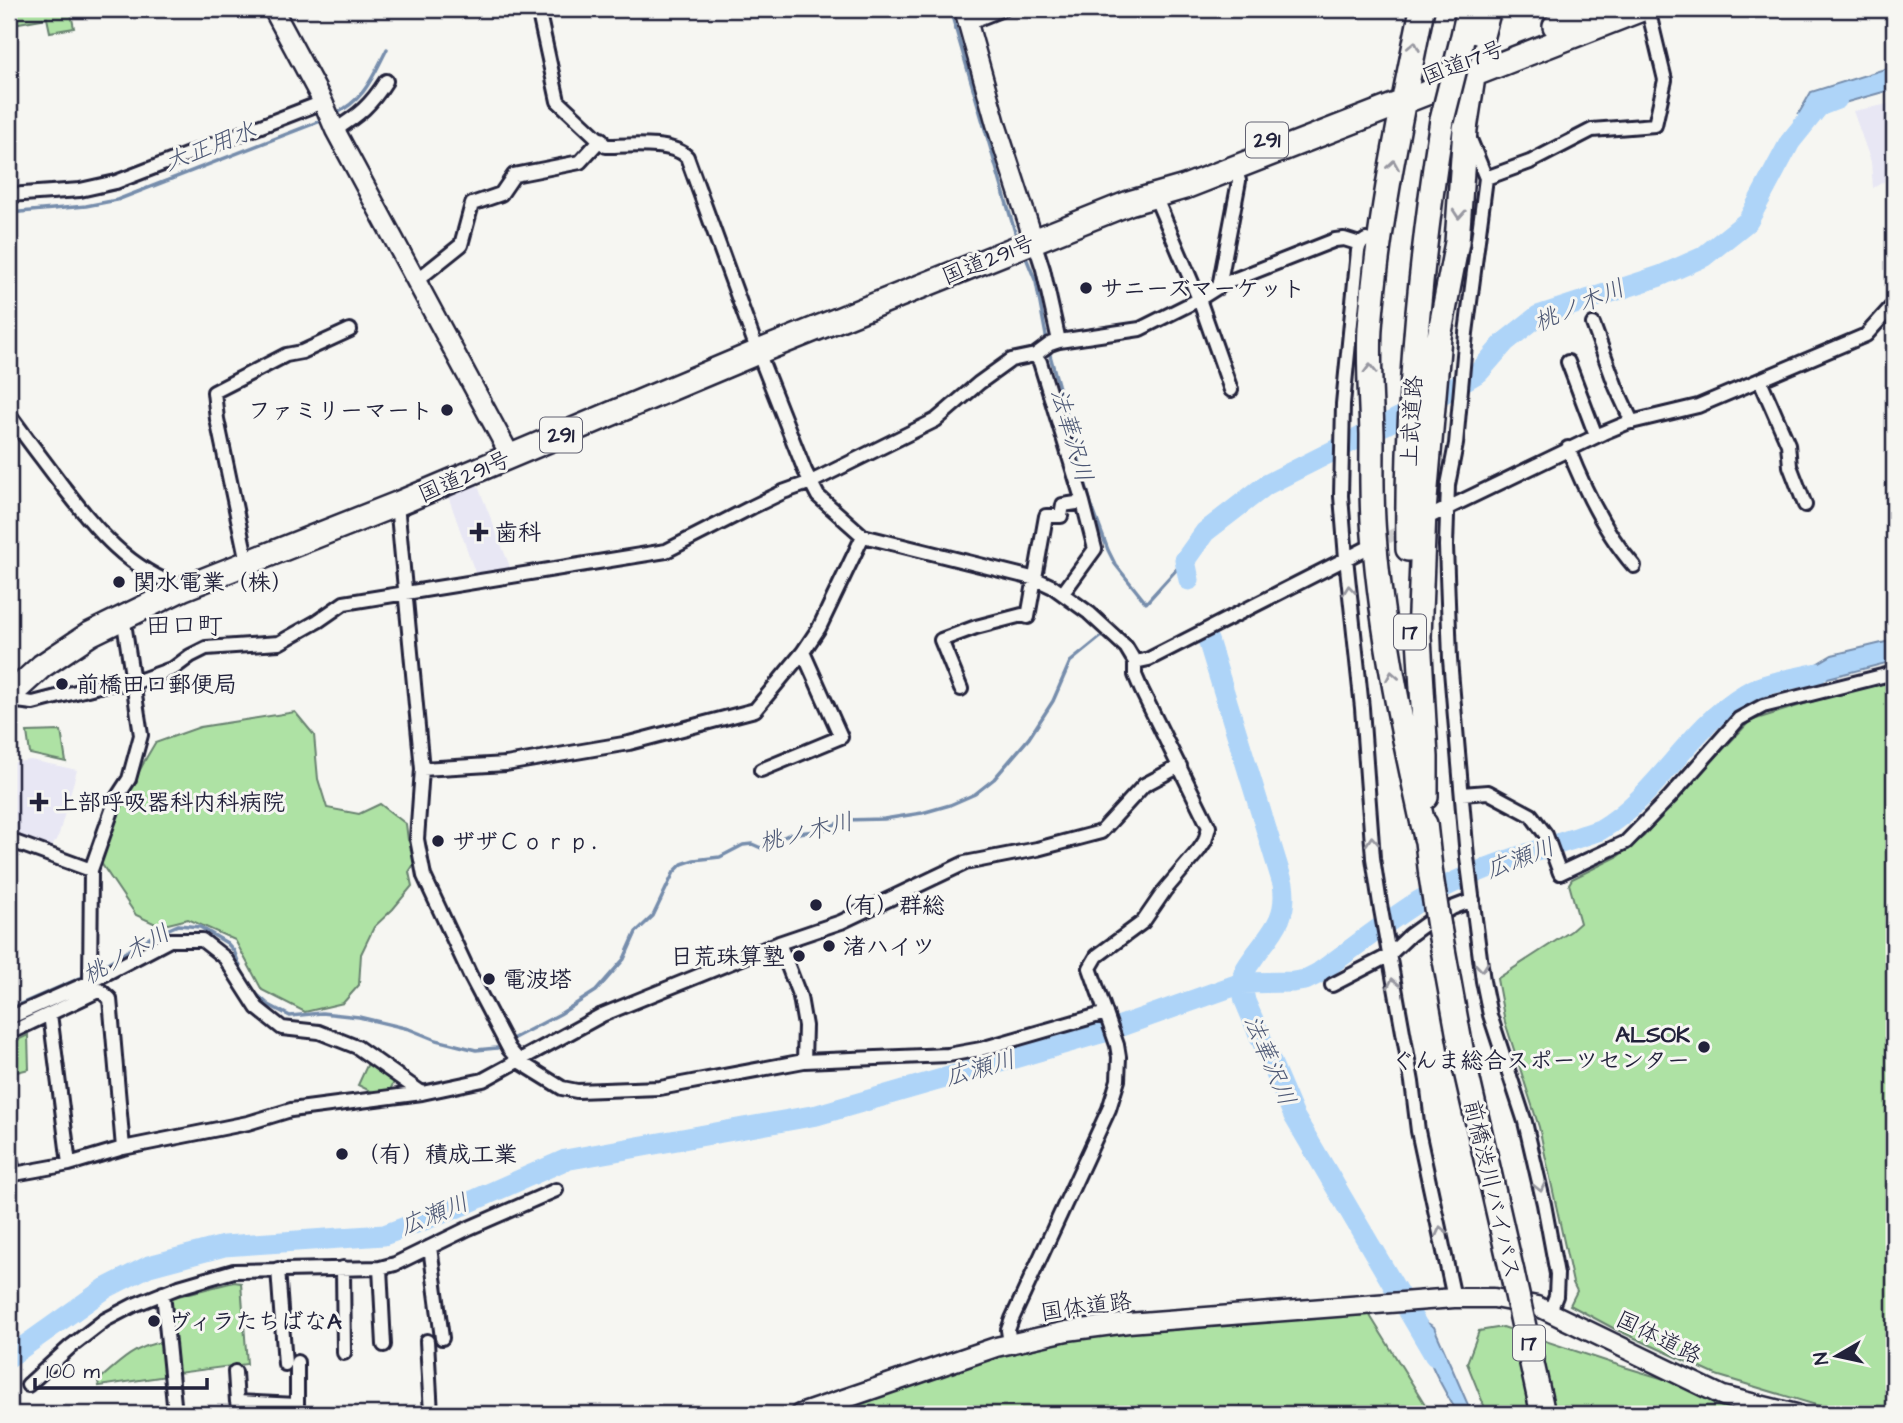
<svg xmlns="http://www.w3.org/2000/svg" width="1903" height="1423" viewBox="0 0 1903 1423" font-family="'Architects Daughter','Klee One',sans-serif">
<rect width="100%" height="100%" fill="#f6f6f2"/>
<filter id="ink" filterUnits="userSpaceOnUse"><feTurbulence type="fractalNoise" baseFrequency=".0143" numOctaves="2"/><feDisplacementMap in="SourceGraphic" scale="14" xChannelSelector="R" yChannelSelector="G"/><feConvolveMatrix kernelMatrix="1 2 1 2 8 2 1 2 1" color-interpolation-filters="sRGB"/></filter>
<g filter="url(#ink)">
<path fill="#e8e7f4" d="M1894,103V176L1873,188L1871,162L1853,111Z
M476,481L512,572L477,578L447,493Z
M31,760L77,770L59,834L49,853L9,836V763Z"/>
<path fill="#aee2a4" stroke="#688270" stroke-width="2" d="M11,9H70L74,28L50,32L47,18L13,24Z
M1894,681V1414H1846L1716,1375L1613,1328L1570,1305L1577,1291L1573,1283L1539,1127L1505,1022L1497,979L1571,931L1580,923L1569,884L1572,879L1617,857L1644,836L1681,794L1750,721L1830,696Z
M295,712L314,735L318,779L327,808L359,814L380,804L406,824L408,840L420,855L409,872L412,886L393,909L374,927L361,954L359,985L343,1003L305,1012L262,990L235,940L188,919L160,926L136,915L101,863C114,820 132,781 155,743L200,727Z
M61,731L66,762L30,754L27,732Z
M28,1035L29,1069L9,1074V1044Z
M369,1061L395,1080L388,1094H376L358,1085Z
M234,1282L241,1283L247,1364L178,1373L170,1298Z
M1369,1314L1431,1414H825L917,1384L989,1356L1083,1337L1133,1331Z
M1503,1327L1621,1366L1780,1414H1503L1485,1408L1467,1363L1479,1331Z
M163,1342L167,1376L99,1386L98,1381C118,1363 136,1345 163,1342Z"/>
<path fill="#aed4f8" stroke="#768dac" stroke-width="2" d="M1894,66V89L1844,103L1824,114L1799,113L1811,92Z
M1894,640V661L1765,694L1832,655Z
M1424,1321L1434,1327L1472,1414H1458C1444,1389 1418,1350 1424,1321Z"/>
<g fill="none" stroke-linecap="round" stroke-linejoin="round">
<path stroke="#768dac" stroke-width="3.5" d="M950,9L1015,232
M333,115C365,100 372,78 387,49
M9,213L86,206L117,200L323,120
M1025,255L1036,282L1047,341
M1048,348L1091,504L1108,550L1115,564L1146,603L1185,560
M94,971L153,936L178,925L200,927L227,943L234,951L244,977
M254,992L269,1005L290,1016L322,1013L359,1017L409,1029L436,1040L476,1050L497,1048
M9,1009L87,975
M514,1038L560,1014L596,991L624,959L636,932L653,916L674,872L682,864L694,860L720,857L743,845L752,844L761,848L790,834L823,830L844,820L884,819L922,813L950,805L975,794L994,779L1029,738L1053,701L1070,662L1102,636"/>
<path stroke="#aed4f8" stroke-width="21" d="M1189,580L1185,560L1205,532L1266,485L1420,407L1479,372L1505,342L1538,316L1660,276L1703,257L1748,221L1790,142L1819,106L1837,99
M1208,640L1283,884C1288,916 1274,930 1256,954C1252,960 1246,967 1244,973C1241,983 1243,991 1245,1001L1294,1116L1435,1356
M9,1357L106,1288L149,1266L224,1246L384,1235L454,1209L565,1160L817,1115L1101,1033L1242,983L1293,982L1305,980L1317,974C1351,950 1384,923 1419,901C1474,867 1539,851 1600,830C1658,796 1688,728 1745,694C1764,683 1796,678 1818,673"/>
<path stroke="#cccccd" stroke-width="12" stroke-dasharray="12 6" stroke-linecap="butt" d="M1371,546L1411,526"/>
<g stroke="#22223b" stroke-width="18">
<path id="street" d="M538,9L558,101L606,146C626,146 673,141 687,157L758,352L805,471L818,496L863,536L1036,579L1053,587L1089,613L1126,647L1135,662V675L1141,689L1209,827L1205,841L1199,850L1165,890L1143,922L1097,956L1090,968L1117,1045L1119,1057L1118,1080L1109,1109L1012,1319L1008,1330L1010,1343
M968,23L1003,9
M335,130C359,115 371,105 386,81
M1469,137L1486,178L1466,333L1456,444L1448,485L1446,546L1450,659L1467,857L1483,981L1490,1015L1525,1122L1544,1204L1557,1274L1556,1296L1550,1311
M1486,178L1530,162L1592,130L1655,125L1665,80L1648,9
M9,195L80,190L116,182L323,102
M1155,196L1199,299L1231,390
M1366,240L1360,244L1358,251L1343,404L1341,496L1346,558L1362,708L1373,858L1380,904L1412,1082L1418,1131L1454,1298
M1034,241L1043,269L1059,341
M416,281L461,245L472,204L501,194L514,175L580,162L601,139
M1219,287L1239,181L1235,167
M1593,324L1616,387L1632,422
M1568,362L1596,436
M1760,380L1788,444L1790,466L1805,505
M9,414C26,438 44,461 61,484C97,530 126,568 183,588
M1568,448C1584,489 1605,533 1634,566
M397,504L422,769L506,764L629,743L755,710L803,652L819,628L863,536
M1427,518L1603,433L1627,423L1698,406L1866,335L1894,304
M247,562L217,419L214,392L286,355L302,352L350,330
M1063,593L1095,549L1083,502
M1135,662L1149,659L1367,548
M961,689L941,640L976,627L1022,615L1028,617L1046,516H1061L1063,505L1083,502L1040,362L1035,355
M9,696L17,701L33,703L107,684L133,683L174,668L190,656L206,648L279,643L318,621L344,603L666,551L752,507L783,492L811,482L936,420L979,383L1011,360L1035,355L1050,344L1059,341L1140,329L1196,301L1223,284L1335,240L1344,239L1360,244
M422,769L417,839L424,876L470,975L509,1049L520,1062L562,1088L577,1091L660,1088L804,1061L948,1055L981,1049L1106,1013
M761,770L841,737L803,652
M1462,794L1488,792L1531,815L1546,835L1560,873L1626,842L1670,797L1739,719L1763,706L1894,673
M9,840L91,870
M779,943L800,997L805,1026L804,1061
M90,982L91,870L116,799L129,779L141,735L123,616
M1332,985L1388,956L1410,935L1428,922L1452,908L1473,900
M50,1014L69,1164
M9,1018L90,982L170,940H202L225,958L257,1008L282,1028L319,1032L357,1047L422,1093
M9,1033L100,990L110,999L123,1148
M9,1149L13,1174
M9,1175L69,1164L123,1148L248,1123L291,1110L422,1093L483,1080L602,1015L779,943L841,922L965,863L1037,849L1101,832L1144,785L1180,766
M430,1247L442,1338
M343,1268L344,1353
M380,1268L384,1345
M278,1269L285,1364
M163,1293L175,1414
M427,1341L431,1414
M235,1372L237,1402L297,1405V1362
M28,1385L70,1347L105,1320L134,1305L179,1287L234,1271L380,1268L395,1264L469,1228L556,1190"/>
</g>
<g stroke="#22223b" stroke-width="23">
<path id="secondary" d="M273,9L323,102L335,130L511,457
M964,9L996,124L1034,241
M800,1414L996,1347L1067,1331L1128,1323L1454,1298H1494L1537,1306L1723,1396L1796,1414"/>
</g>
<g stroke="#22223b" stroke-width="28">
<path id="highway" d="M1422,9C1401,114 1378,221 1370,328C1368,363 1371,399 1372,434C1372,468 1371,502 1374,535C1382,638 1404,738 1426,838
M1555,26L1597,9
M1462,40L1469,9
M1408,549C1406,405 1420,262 1442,120
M9,696L42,666L90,634L184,588L397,504L758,352L1034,241L1129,203L1185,187L1642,9
M1426,797V757L1419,637L1424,511L1439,337L1457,242L1465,129L1476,58L1489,9
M1425,824L1431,876
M1439,927L1462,1054L1512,1272"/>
</g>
<use href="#street" stroke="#f6f6f2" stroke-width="12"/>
<use href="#secondary" stroke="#f6f6f2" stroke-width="18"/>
<use href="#highway" stroke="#f6f6f2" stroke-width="23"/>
<g stroke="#22223b" stroke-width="28" stroke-linecap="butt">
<path id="highway-bridge" d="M1442,120L1462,40
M1431,876L1439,927
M1512,1272L1543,1414"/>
</g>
<use href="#highway-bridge" stroke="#f6f6f2" stroke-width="23"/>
</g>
<defs><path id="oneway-chevron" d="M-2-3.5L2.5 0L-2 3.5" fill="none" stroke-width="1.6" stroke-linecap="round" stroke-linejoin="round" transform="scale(1.75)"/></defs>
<g stroke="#9797a0">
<use href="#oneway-chevron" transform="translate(1414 46) rotate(-79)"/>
<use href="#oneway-chevron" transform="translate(1393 165) rotate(-81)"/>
<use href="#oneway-chevron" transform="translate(1459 214) rotate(94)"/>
<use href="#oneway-chevron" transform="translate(1370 369) rotate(-91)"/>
<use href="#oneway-chevron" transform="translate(1349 590) rotate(-96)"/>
<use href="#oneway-chevron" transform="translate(1392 676) rotate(-100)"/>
<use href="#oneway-chevron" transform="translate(1372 841) rotate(-94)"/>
<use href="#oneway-chevron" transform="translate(1482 967) rotate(84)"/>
<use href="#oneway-chevron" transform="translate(1393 983) rotate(-101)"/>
<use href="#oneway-chevron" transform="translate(1540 1187) rotate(77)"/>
<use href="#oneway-chevron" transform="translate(1441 1231) rotate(-103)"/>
</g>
</g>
<g fill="#22223b" stroke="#f6f6f2" stroke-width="2.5">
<circle cx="1086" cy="288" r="7"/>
<circle cx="447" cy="410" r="7"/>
<path d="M475.5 521.5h7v7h7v7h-7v7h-7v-7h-7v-7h7z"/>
<circle cx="119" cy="582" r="7"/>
<circle cx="62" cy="684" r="7"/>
<path d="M35.5 791.5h7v7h7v7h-7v7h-7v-7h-7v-7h7z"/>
<circle cx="438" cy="841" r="7"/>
<circle cx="816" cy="905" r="7"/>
<circle cx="829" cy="946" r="7"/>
<circle cx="799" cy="956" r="7"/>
<circle cx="489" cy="979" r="7"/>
<circle cx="1704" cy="1047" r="7"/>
<circle cx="342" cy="1154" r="7"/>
<circle cx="154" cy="1321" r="7"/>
</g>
<g text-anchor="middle" stroke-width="6" stroke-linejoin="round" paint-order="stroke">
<g fill="#f6f6f2" stroke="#626272" stroke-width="2">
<rect x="1246" y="122.5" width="42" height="35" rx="5"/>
<rect x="540" y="417.5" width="42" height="35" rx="5"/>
<rect x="1394" y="614.5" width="32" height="35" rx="5"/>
<rect x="1513" y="1325.5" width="32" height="35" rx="5"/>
</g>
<g font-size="21" font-weight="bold" fill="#22223b">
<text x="1267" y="147">291</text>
<text x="561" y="442">291</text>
<text x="1410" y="639">17</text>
<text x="1529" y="1350">17</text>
</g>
<g font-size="23" fill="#22223b" stroke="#f6f6f2">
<text transform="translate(1463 62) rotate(-21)" y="8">国道17号</text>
<text transform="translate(988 259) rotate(-22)" y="8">国道291号</text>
<text transform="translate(1411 421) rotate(-87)" y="8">上武道路</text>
<text transform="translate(464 476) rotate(-23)" y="8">国道291号</text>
<text transform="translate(1493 1189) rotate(77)" y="8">前橋渋川バイパス</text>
<text transform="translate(1086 1306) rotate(-8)" y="8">国体道路</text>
<text transform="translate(1659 1337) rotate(26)" y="8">国体道路</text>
</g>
<g font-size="23" font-weight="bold" fill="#22223b" stroke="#f6f6f2" text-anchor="start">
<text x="1100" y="296">サニーズマーケット</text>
<text x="433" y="418" text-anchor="end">ファミリーマート</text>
<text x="495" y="540">歯科</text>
<text x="133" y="590">関水電業（株）</text>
<text x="76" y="692">前橋田口郵便局</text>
<text x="55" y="810">上部呼吸器科内科病院</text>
<text x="452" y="849">ザザＣｏｒｐ．</text>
<text x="830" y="913">（有）群総</text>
<text x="843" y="954">渚ハイツ</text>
<text x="785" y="964" text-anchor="end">日荒珠算塾</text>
<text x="503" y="987">電波塔</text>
<text x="1690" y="1042" text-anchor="end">ALSOK<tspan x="1690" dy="26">ぐんま総合スポーツセンター</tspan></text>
<text x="356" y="1162">（有）積成工業</text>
<text x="168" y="1329">ヴィラたちばなA</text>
</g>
<g font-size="24" font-style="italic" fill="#4c5774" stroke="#f6f6f2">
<text transform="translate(210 146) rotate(-21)" y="8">大正用水</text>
<text transform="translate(1579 305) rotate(-23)" y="8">桃ノ木川</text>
<text transform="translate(1072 435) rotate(74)" y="8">法華沢川</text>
<text transform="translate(806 832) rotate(-14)" y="8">桃ノ木川</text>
<text transform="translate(1520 858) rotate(-21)" y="8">広瀬川</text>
<text transform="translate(126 954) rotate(-29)" y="8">桃ノ木川</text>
<text transform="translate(1270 1060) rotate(67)" y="8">法華沢川</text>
<text transform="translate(980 1068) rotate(-16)" y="8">広瀬川</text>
<text transform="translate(434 1214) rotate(-22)" y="8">広瀬川</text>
</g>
<g font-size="26" fill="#22223b" stroke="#f6f6f2">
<text x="184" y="634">田口町</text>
</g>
</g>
<rect width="1903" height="1423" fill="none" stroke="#f6f6f2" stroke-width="35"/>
<rect x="18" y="18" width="1868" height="1388" fill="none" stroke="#22223b" stroke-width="2.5" filter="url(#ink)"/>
<g transform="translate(1837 1356) rotate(261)" stroke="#f6f6f2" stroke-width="5" paint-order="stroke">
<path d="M0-5L12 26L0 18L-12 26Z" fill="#22223b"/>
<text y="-10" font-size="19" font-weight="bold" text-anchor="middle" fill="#22223b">N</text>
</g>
<path d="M35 1378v10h172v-10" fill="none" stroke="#22223b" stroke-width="3.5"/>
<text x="46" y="1378" font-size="21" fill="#22223b" stroke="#f6f6f2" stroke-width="5" paint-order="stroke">100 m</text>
</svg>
